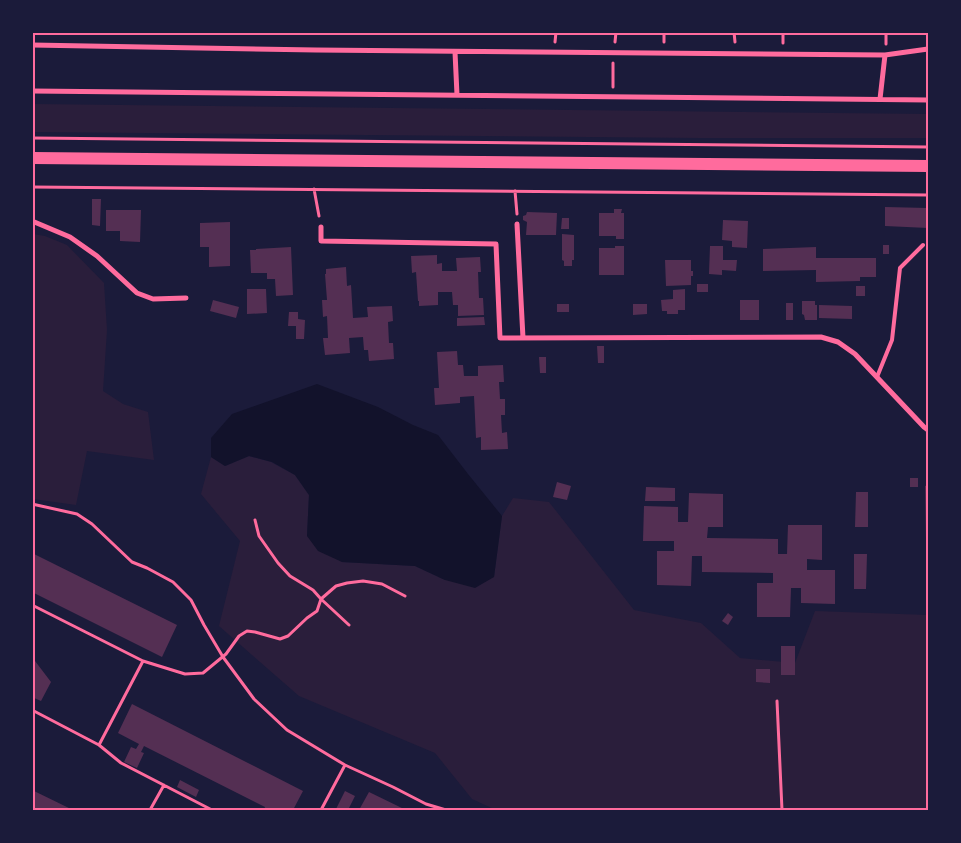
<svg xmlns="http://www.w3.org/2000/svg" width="961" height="843" viewBox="0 0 961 843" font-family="Figtree,sans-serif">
<rect width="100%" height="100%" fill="#1b1b3a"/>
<path fill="#2a1e3b" d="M33,104L928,114V138H698L33,132Z
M33,234L45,236L67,245L104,283L107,330L103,391L123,404L148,412L154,460L87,451L76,505L33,499Z
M249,456L271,462L295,475L309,495L307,536L342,562L415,566L445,580L494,577L502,516L513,498L549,502L634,610L701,623L740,658L795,663L815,611L928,615V810H496L472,799L435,753L299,696L219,626L240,541L201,494L211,457L225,466Z"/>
<path fill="#12122b" d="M317,384L378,407L413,425L438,435L468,474L502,516L494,577L475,588L445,580L415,566L342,562L318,551L307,536L309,495L295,475L272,462L249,456L225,466L211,457V438L232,414Z"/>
<path fill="#542f53" d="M92,199H101L100,226L92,225Z
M885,207L928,208V228L885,226Z
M614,209H622L621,213H624V239H616V236H599V213H614Z
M106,210H141L140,242L120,241V231H106Z
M527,212L557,213L556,235H526L527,222L523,220V216L526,215Z
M562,218H569V229H561Z
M723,220L748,221L747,248L732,247V241L722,240Z
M230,222V266L209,267V247H200V223Z
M562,234L574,235V260H572V266H564V261L562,260Z
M883,245H889V254H883Z
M615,246H624V275H599V248H615Z
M710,246H723V260H737L736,271L722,270V275L709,274Z
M291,247L293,295L276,296L275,279H267V273H251L250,250H256V249Z
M816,247V258H876V277H860V281L816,282V270L763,271V249Z
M437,255V264L442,263V271H457L456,258L480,257L481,272H478L479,298H483L484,315L458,316V305H453L452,292H438V305L419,306V301H418L416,272L412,273L411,256Z
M665,260H691V271H693V276H691V285L666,286Z
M346,267L347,286L351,285L353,318L368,317L367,307L392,306L393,321L388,322L389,343H393L394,359L369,361L368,350H364L363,337L349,338L350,353L325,355L323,338H328L327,316L323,317L322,300H327L325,274H326V269Z
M697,284H708V292H697Z
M856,286H865V296H856Z
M247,289H266L267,313L247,314Z
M685,289V310H678V314H667V311H662L661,300L673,299V290Z
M213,300L239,307L236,318L210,311Z
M740,300H759V320H740Z
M802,301H815V305H817V320H805L804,315L802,314Z
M786,303H793V320H786Z
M557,304H569V312H557Z
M633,304H647V314L633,315Z
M819,305L852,306V319L819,318Z
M289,312H298V319L305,320L304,339H296V326H288Z
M484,317L485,325L457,326V318Z
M597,346H604V363H598Z
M457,351L458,365H463L464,376H478V366L503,365L504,382H499L500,399H505V415H501L502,433L507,432L508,449L481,450V437L476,438L474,396L460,397V403L435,405L434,388H439L437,352Z
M539,357H546V373H540Z
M910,478H918V487H910Z
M557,482L571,486L567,500L553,497Z
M928,485V539L926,540L925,486Z
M646,487L675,488V501H645Z
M856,492H868V527H855Z
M689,493L723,494V527H708L707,538L778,539V554H787L788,525H822V560L807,559V570H835V604L801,603V588H791L790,617H757V583H773V573L702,572V556H692L691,586L657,585V551H674V541H643L644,506L678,507V522H688Z
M32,553L177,625L162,657L32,592Z
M854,554H867L866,589H854Z
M728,613L733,617L728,625L722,621Z
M781,646H795V675H781Z
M32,657L51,682L41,701L32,697Z
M756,669H770V683L756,682Z
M132,704L303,791L293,810H264L265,807L144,746L141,752L144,753L137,768L124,762L131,747L136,749L139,744L118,733Z
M180,780L199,790L196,797L177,787Z
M32,790L73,810H32Z
M345,791L355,796L348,810H339L336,809Z
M369,792L406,810H359Z"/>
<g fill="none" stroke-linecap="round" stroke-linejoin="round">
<path stroke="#ff6b9d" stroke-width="3" d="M664,32V42
M734,32L735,42
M555,42L556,32
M615,42L616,32
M783,43V32
M886,44V32
M613,87V63
M32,138L928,147
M32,187L928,195
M314,189L319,216
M515,191L517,214
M32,504L77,514L92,524L132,562L147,568L173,582L191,600L204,625L223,657L254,699L287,730L345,765L393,787L426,804L446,810
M255,520L259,536L278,563L290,576L313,590L321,599L349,625
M32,605L143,661L99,745
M143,661L185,674L203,673L226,654L239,636L247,631L255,632L280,639L288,636L307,618L317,611L321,599L336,586L347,583L363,581L382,584L405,596
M777,701L782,810
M32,710L99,745L121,763L212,810
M150,810L164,785
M321,810L345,765"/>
<path stroke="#ff6b9d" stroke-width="4" d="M877,377L892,340L900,268L923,245"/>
<path stroke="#ff6b9d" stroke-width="5" d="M32,45L316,50L885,55L928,49
M455,52L457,95
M32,91L928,100
M880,99L885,55
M32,221L70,237L97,256L137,293L153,299L186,298
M517,224L523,338
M321,227V241L496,244L500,338L821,337L838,342L855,354L924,427L928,430"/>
<path stroke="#ff6b9d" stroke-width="12" d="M32,158L928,166"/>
</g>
<rect width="961" height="843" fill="none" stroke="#1b1b3a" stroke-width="68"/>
<rect x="34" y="34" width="893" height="775" fill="none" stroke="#ff6b9d" stroke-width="2"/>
</svg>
